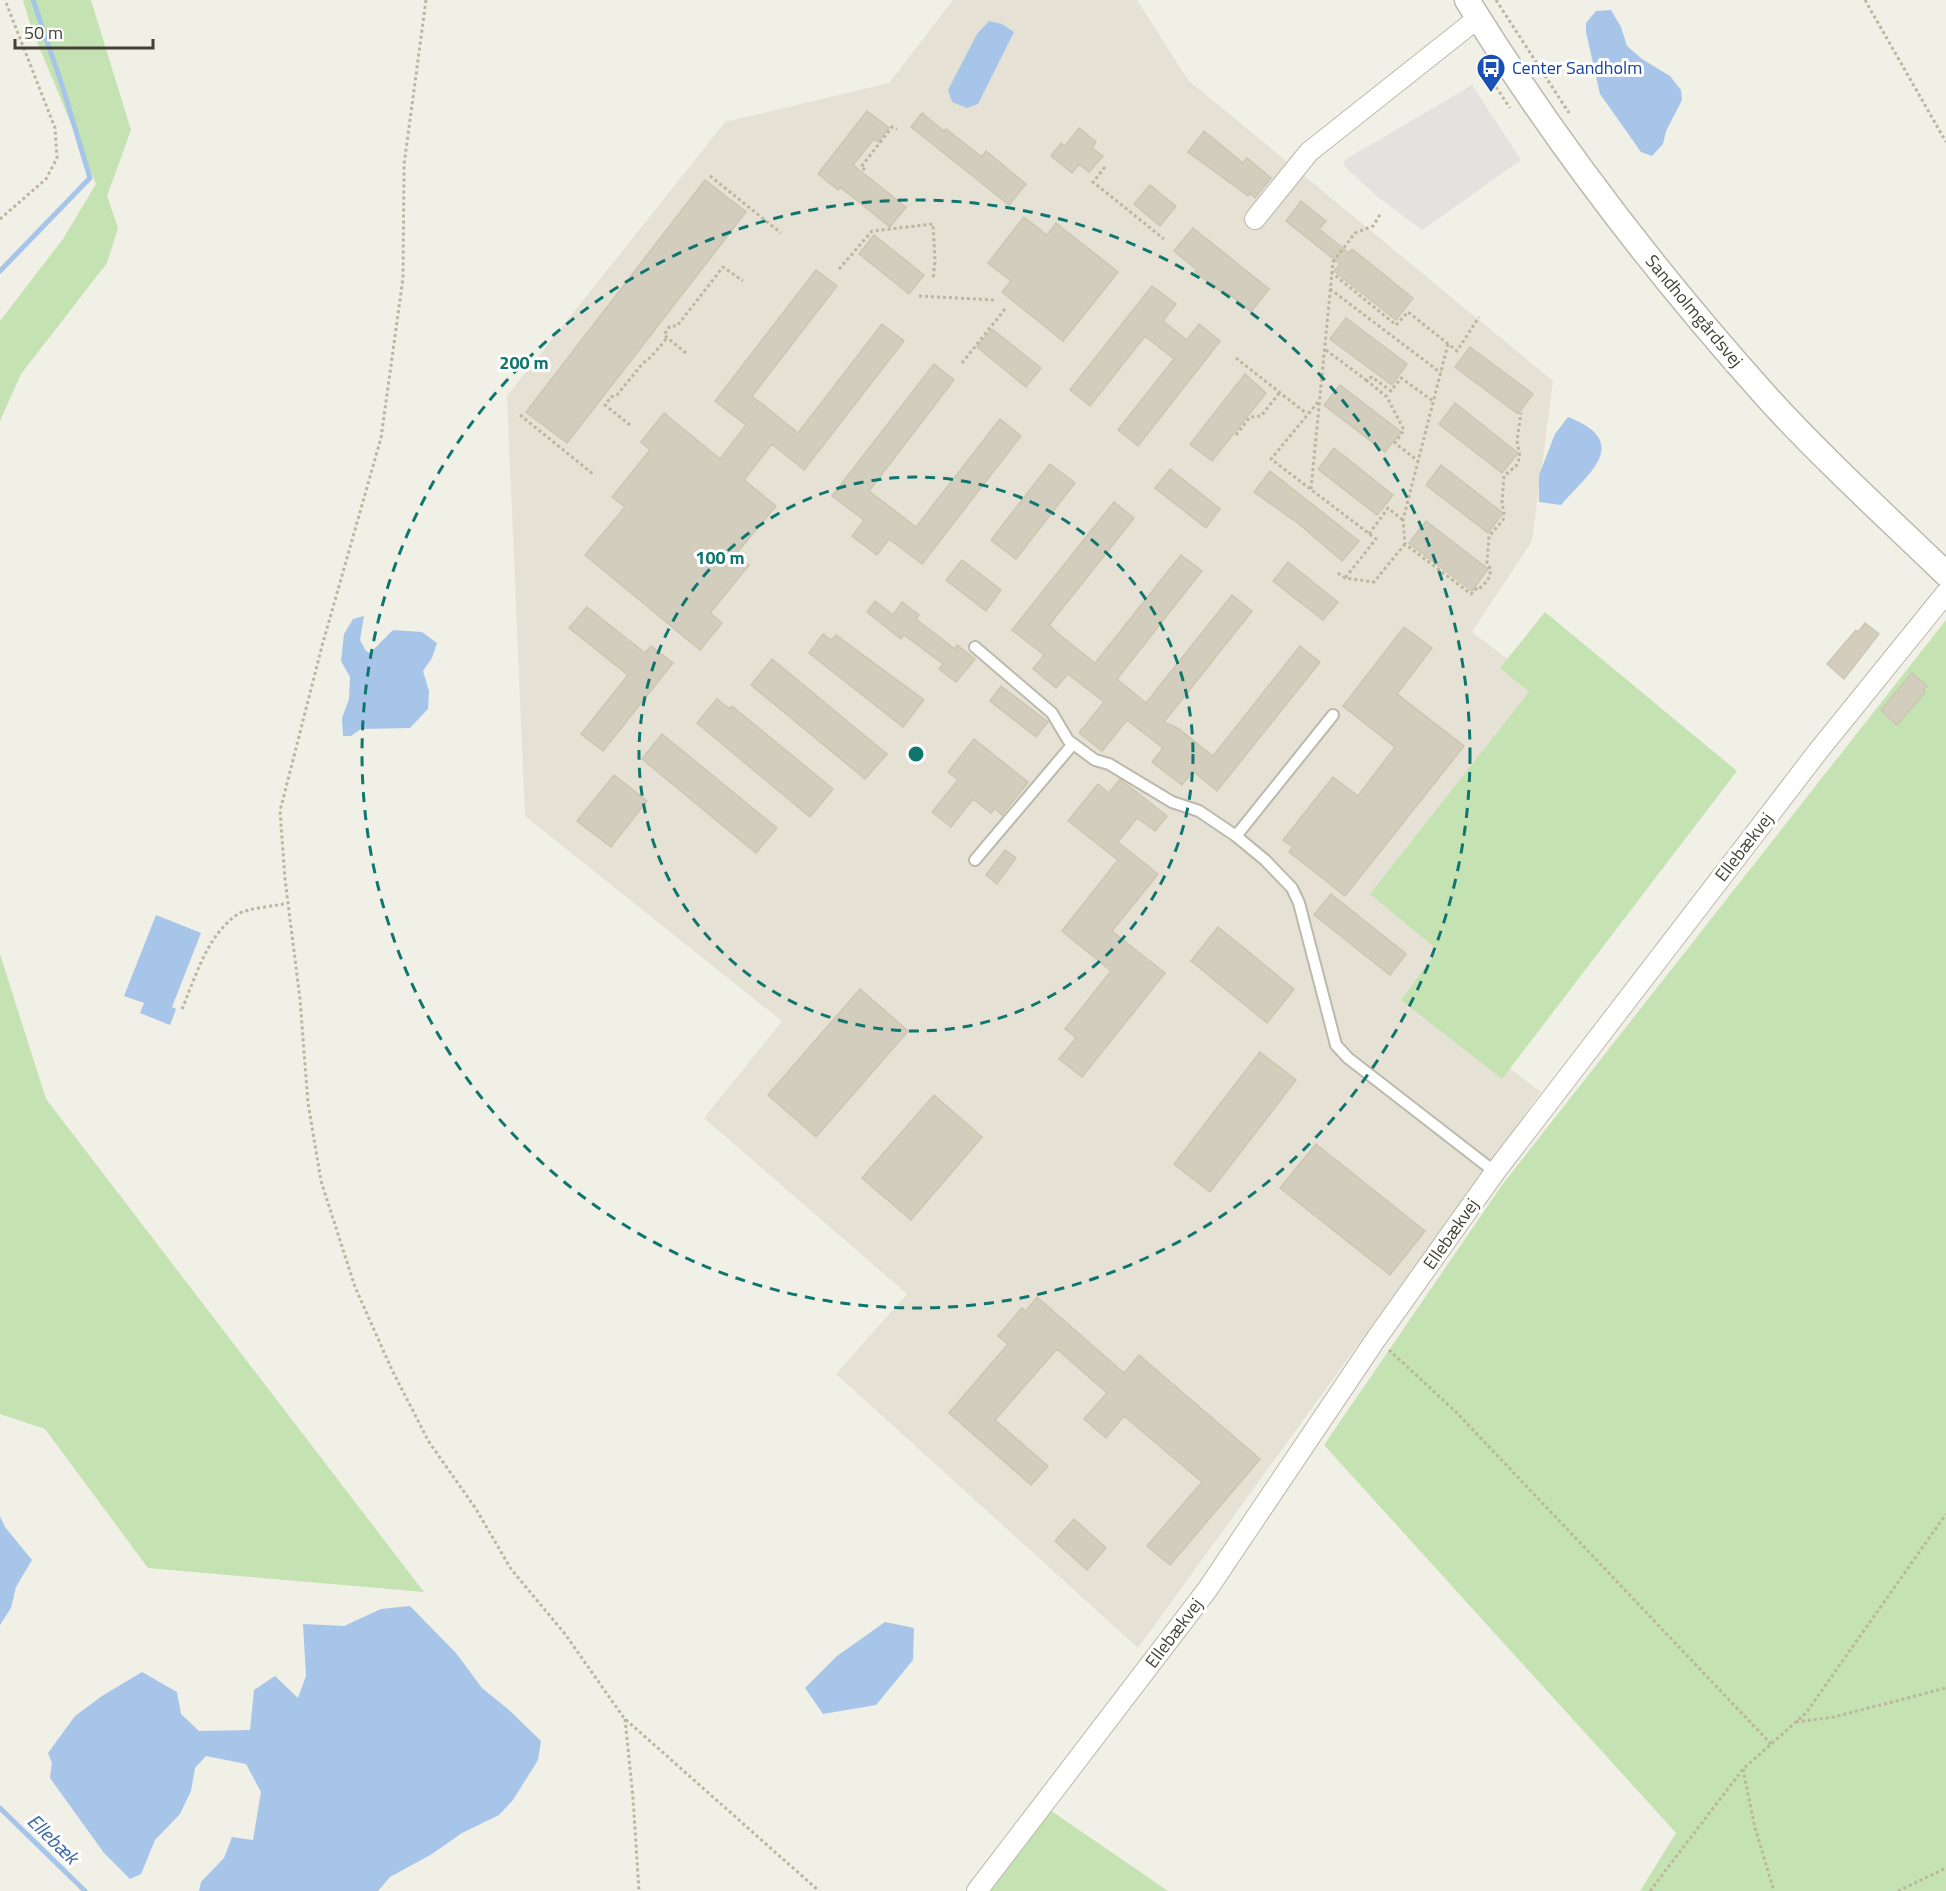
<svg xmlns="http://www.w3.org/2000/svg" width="1946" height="1891" viewBox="0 0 1946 1891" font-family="'Titillium Web',sans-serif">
<rect width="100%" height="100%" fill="#f1f0e6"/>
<path fill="#e5e2d5" d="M953,0H1137L1188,80L1553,381L1532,541L1472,632L1543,686L1445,949L1409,994L1541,1092L1138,1648L836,1374L907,1294L704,1118L782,1021L525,816L507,396L725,122L889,83Z"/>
<path fill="#c5e2b2" d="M23,0H91L131,130L107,196L118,228L107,263L21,374L0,421V321L63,239L96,184L31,27Z
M1545,612L1737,771L1502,1079L1401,1000L1438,950L1370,894L1529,692L1500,668Z
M1946,620V1891H1640L1676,1833L1324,1445L1502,1185Z
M0,954L46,1099L424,1592L148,1568L45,1429L0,1414Z
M1050,1810L1168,1891H987Z"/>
<path fill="#e3e2de" d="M1472,85L1521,160L1422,230L1379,198L1345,167L1343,161Z"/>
<path fill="#a7c4e9" d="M1611,10L1621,27L1627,46L1642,59L1670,76L1681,90L1682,100L1666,131L1663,144L1652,156L1641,152L1600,94L1586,32V23L1596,11Z
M989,21L1002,24L1014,32L978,104L967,108L952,102L948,90L977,34Z
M1568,417C1632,442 1590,472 1561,505L1539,502V475L1555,434Z
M364,616L360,640L366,651L370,653L393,630L422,632L437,643L432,658L423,671L429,691L428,709L410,728L361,729L351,736H343L342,718L349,699L350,677L341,661L344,634L353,619Z
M156,915L201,933L172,1007L176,1009L170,1025L140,1013L144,1003L124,996Z
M0,1516L5,1527L32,1560L16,1587L11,1608L0,1625Z
M410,1606L456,1653L482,1688L509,1710L541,1741L538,1760L513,1800L499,1815L462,1833L432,1854L390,1877L378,1891H199L201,1882L224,1858L232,1837L253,1840L261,1792L246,1764L206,1756L195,1768L191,1791L180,1814L155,1840L141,1874L130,1879L104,1853L50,1778L52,1763L48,1753L75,1716L102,1696L142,1672L177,1692L181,1714L199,1731L250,1730L254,1690L275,1676L298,1698L306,1676L303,1624L344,1626L381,1609Z
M885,1622L914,1628L913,1660L876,1705L823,1714L805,1688L837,1656Z"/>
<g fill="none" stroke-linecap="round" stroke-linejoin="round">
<path stroke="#a7c4e9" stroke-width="5" d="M0,271L90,178L62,85L33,0
M0,1808L85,1891"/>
</g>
<path fill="#d2cdbd" stroke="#ccc6b1" stroke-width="1.5" d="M867,111L889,128L878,142L874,139L853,165L906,207L890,227L840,187L838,190L818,174Z
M922,113L944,131L946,129L982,157L986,151L1026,184L1009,205L911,127Z
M1079,128L1096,142L1092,148L1103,156L1089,172L1079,164L1072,173L1051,156L1061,143L1065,146Z
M1204,131L1243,163L1247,158L1271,178L1255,198L1250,193L1248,196L1188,152Z
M705,180L746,212L567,443L526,412Z
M1150,185L1176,206L1160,226L1134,204Z
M1301,201L1326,221L1319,229L1349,253L1352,249L1413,298L1396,320L1334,271L1340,264L1286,221Z
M1024,217L1047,235L1056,223L1118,272L1063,341L1002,292L1011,281L988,263Z
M1193,228L1269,289L1251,312L1229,294L1227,296L1195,272L1197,270L1174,251Z
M874,235L924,275L909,294L859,254Z
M816,270L837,286L752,396L798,433L882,324L904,341L804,470L772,444L744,480L776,506L736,554L749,565L710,613L722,623L700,650L585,555L625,507L612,497L650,450L641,442L664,413L720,459L746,425L715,401Z
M1152,286L1176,304L1163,321L1187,340L1199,324L1220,341L1138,446L1118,430L1174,359L1145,336L1090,406L1070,390Z
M1346,318L1407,364L1392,385L1330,339Z
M992,329L1041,368L1026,387L977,347Z
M1470,347L1533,394L1518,414L1455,367Z
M934,364L954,380L869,491L916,527L1000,419L1021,436L922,564L889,539L877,555L852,536L864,520L832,496Z
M1245,374L1266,393L1212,461L1190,444Z
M1340,385L1401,432L1385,452L1324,405Z
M1455,403L1518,453L1502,473L1439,424Z
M1334,448L1393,495L1377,515L1318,469Z
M1050,464L1075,483L1016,559L991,540Z
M1441,465L1503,513L1488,533L1426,485Z
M1170,469L1220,509L1206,528L1155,488Z
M1270,471L1359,541L1342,561L1299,524L1254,492Z
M1114,502L1134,518L1049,625L1061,636L1095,663L1181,555L1202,571L1117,679L1146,703L1232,595L1252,611L1164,722L1179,729L1213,756L1300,646L1320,662L1217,791L1193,771L1182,785L1152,762L1163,748L1127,720L1102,751L1079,733L1104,702L1068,674L1056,688L1033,669L1044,655L1012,630Z
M1426,521L1488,569L1472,591L1409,543Z
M962,560L1001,590L986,611L946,580Z
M1288,562L1338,602L1323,620L1273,581Z
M875,601L893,615L902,602L919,615L916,619L955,649L957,645L975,659L956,682L939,669L943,664L904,635L901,639L867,612Z
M587,607L645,653L651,646L673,663L603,751L581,734L628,675L569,628Z
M1865,623L1879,634L1844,679L1827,664L1856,630L1858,632Z
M1404,627L1432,648L1397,694L1464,746L1345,896L1289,852L1293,847L1283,840L1333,777L1358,796L1395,747L1343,706Z
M823,634L831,640L836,635L924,700L903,727L809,653Z
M772,659L887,754L865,779L751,685Z
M1912,673L1927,686L1923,690L1925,692L1897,725L1881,710Z
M1001,686L1048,722L1036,737L990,701Z
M717,699L730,709L732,706L833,789L810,817L697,723Z
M662,734L777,828L756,853L642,759Z
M974,739L1028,782L1002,815L995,809L991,813L973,799L951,827L932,812L958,780L948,772Z
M614,775L647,801L611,847L577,821Z
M1120,779L1167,816L1155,831L1137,818L1118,842L1158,874L1112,931L1165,973L1082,1077L1059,1059L1076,1038L1065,1029L1111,971L1062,931L1118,860L1068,821L1098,784L1109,793Z
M1005,850L1016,858L997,884L986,875Z
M1331,894L1406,954L1390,975L1314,915Z
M1218,927L1294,989L1267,1023L1191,961Z
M860,989L908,1031L816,1137L768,1095Z
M1260,1052L1296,1080L1210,1192L1174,1164Z
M934,1095L982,1137L911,1220L862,1178Z
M1316,1144L1425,1231L1390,1275L1280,1188Z
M1037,1297L1124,1373L1139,1355L1260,1459L1170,1565L1147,1546L1202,1482L1124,1416L1106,1438L1084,1419L1107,1393L1057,1349L995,1420L1048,1466L1031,1485L949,1413L1008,1344L998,1336L1022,1308L1026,1311Z
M1074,1519L1106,1548L1087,1570L1055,1541Z"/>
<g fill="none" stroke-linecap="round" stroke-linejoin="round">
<g stroke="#bcb9aa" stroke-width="14">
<path id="service" d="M975,647L1052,713L1068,740L1095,760L1109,764L1172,802L1199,811L1236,836L1265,860L1292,888L1299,903L1336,1045L1348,1058L1495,1172
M1236,836L1333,715
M975,860L1073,744"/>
</g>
<g stroke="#bcb9aa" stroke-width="22">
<path id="minor" d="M1255,219L1309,152L1478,18
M977,1891L1207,1590L1376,1339L1495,1172L1819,750L1946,593"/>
</g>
<g stroke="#bcb9aa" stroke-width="27">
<path id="tertiary" d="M1467,0C1554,141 1655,272 1765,395C1822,458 1885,515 1946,574"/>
</g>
<path stroke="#bcb69c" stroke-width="3" stroke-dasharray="3 3" stroke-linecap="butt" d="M426,0L404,165L403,278L381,438L322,646L280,811L285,879L300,999L308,1103L321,1181L355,1287L392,1370L429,1442L476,1509L511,1569L565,1634L624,1718L819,1891
M1496,0L1569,113
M1865,0L1946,142
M1496,87L1510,108
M1105,167L1093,182L1164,239
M865,170L861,167L892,127L897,129
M710,176L781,233
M0,219L46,179L57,158L55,128L5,0
M839,269L872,231L933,224L935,260L933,280
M1331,272L1396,325L1408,312L1457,351L1479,317
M1330,289L1441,373
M919,296L994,300
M1448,344L1403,520L1405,544L1471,594L1477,588L1479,589L1488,580L1491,570L1487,563L1489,536L1503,520L1504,513L1502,503L1504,476L1516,466L1520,457L1517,441L1521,413
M1326,350L1366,380L1372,377L1391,391L1401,378L1433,401
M686,353L664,335L670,326H677L723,267L743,281
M1236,358L1307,414
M962,363L1005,309
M1366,380L1387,397L1404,430L1395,443L1418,461
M1318,402L1271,459L1376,539L1345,578
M520,415L593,474
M630,425L605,405L611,397L617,395L643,363L651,357L667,338
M1236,435L1250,417L1261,416L1280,392
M1311,489L1333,262L1355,233L1373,226L1381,213
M1369,534L1388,508L1403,520
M1338,573L1345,578L1374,582L1405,544
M182,1009C196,976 207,935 238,914C248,908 276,906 288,903
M1389,1350L1456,1412L1771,1744
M625,1719L633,1798L639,1891
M1796,1722L1834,1717L1946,1688
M1743,1769L1755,1828L1774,1891
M1650,1891L1743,1769L1806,1713L1946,1514
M1898,1891L1946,1868"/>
<use href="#service" stroke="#fff" stroke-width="10"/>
<use href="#minor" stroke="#fff" stroke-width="20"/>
<use href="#tertiary" stroke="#fff" stroke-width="24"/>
</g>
<g fill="none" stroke="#0f766e" stroke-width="3" stroke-dasharray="10 8">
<circle cx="916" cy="754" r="277"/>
<circle cx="916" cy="754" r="554"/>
</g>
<defs>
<g id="bus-pin" transform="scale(1.5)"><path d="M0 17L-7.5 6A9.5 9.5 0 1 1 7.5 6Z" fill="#1a4fb4" stroke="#fff"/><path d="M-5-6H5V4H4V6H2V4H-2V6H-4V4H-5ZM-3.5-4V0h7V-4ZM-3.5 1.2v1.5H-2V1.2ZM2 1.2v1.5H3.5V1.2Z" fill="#fff"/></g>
</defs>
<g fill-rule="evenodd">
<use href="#bus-pin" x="1491" y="68"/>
</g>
<g text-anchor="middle" stroke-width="6" stroke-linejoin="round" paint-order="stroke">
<g font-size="18" fill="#164399" stroke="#fff" text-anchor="start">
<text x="1512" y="74">Center Sandholm</text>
</g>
<g font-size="18" fill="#444036" stroke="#fff">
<text transform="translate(1694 311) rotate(50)" y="6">Sandholmgårdsvej</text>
<text transform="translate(1744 847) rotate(-52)" y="6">Ellebækvej</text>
<text transform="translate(1451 1234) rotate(-55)" y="6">Ellebækvej</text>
<text transform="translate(1174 1633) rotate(-53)" y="6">Ellebækvej</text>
</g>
<g font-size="20" font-style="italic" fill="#3966a6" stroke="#fff">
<text transform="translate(53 1839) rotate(44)" y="7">Ellebæk</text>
</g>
</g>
<circle cx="916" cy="754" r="9" fill="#0f766e" stroke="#fff" stroke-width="3"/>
<g font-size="18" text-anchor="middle" font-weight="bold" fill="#0f766e" stroke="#fff" stroke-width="6" stroke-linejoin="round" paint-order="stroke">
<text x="524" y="369">200 m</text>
<text x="720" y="564">100 m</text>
</g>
<path d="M15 39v9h138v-9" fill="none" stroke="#444036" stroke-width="3"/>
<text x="24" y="39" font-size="18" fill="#444036" stroke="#ffffff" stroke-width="4.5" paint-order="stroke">50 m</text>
</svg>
